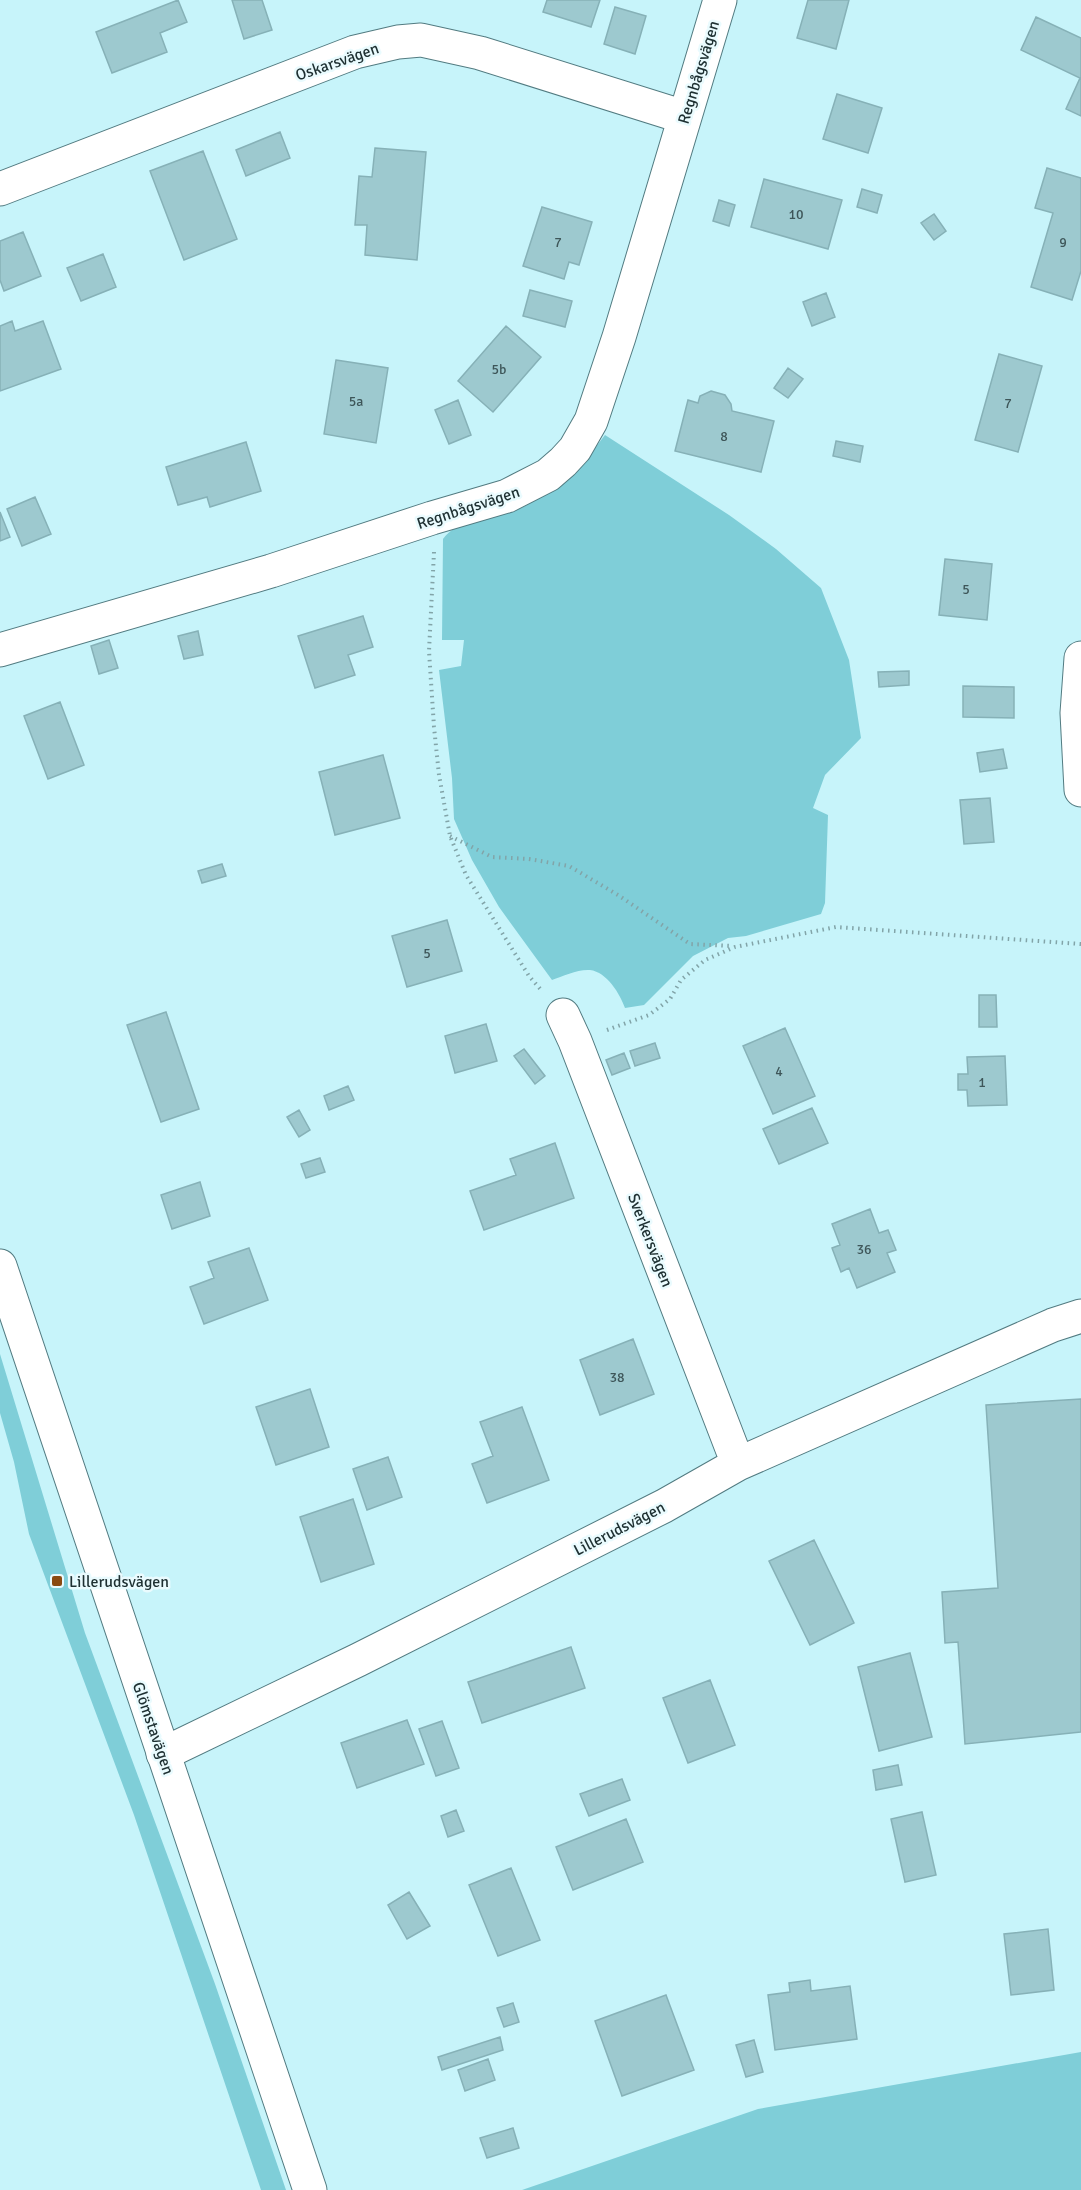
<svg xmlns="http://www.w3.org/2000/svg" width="1081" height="2190" viewBox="0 0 1081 2190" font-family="Signika,sans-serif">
<rect width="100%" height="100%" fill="#c7f4fa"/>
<path fill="#7fced8" d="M605,435L729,515L776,549L821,588L849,660L861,738L825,775L813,808L828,815L825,903L821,914L746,936L728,938L693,956L644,1005L625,1008C620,994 607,972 590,970C578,969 563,976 552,980L499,907L472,860L454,819L452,778L439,670L461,666L464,640H442L443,539C458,517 496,518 519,509C533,503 546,492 559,485L561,486L582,465Z
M0,1354L85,1633L215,1984L286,2190H261L134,1815L29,1534L14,1462L0,1413Z
M1081,2052V2190H522L758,2109Z"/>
<path fill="#9dc9cf" stroke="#86b1b7" stroke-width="1.5" d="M178,0L187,22L160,33L167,52L112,73L96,32Z
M232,0H262L272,30L244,39Z
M547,0H600L591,27L543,12Z
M808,0H849L836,49L797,38Z
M615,7L646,16L635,54L604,44Z
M1036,17L1081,38V116L1066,109L1080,78L1021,50Z
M837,94L882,108L868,153L823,139Z
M280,132L290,158L246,176L236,150Z
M375,148L426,152L417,260L365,255L367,225H355L359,176L372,177Z
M203,151L237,239L184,260L150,171Z
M1047,168L1081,178V271L1072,300L1031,287L1053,213L1035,208Z
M764,179L842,200L828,249L751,227Z
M862,189L882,195L877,213L857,207Z
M719,200L735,205L729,226L713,221Z
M542,207L592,222L579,265L569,262L564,279L523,266Z
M934,214L946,231L934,240L921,223Z
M23,232L41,276L4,291L0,280V241Z
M103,254L116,287L81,301L67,268Z
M530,290L572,301L565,327L523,316Z
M826,293L835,317L812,326L803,302Z
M12,321L15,331L43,321L61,369L0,391V326Z
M506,326L541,357L493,412L458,381Z
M999,354L1042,366L1018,452L975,440Z
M336,360L388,368L376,443L324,434Z
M788,368L803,379L788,398L774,388Z
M711,391L725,395L731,404L732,411L774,421L761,472L675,451L688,400L698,403L700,396Z
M458,400L471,435L449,444L435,410Z
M836,441L863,446L860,462L833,456Z
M246,442L261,491L210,507L207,497L178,505L166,467Z
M35,497L51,534L22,546L7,509Z
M0,512L10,537L0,541Z
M945,559L992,564L987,620L939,615Z
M363,616L373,647L348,655L355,675L315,688L298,636Z
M198,631L203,655L184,659L178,636Z
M109,640L118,668L99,674L91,646Z
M909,671V685L879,687L878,672Z
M963,686L1014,687V718L963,717Z
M60,702L84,765L48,779L24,716Z
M1003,749L1007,768L980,772L977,753Z
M383,755L400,818L335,835L319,772Z
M990,798L994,842L964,844L960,800Z
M222,864L226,876L202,883L198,871Z
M447,920L462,971L407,987L392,936Z
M979,995H996L997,1027H979Z
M166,1012L199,1109L161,1122L127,1025Z
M486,1024L497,1061L455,1073L445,1036Z
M785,1028L815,1096L773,1114L743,1046Z
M655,1043L660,1058L635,1066L630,1051Z
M524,1049L545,1076L535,1084L514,1056Z
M624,1053L630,1068L612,1075L606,1060Z
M1005,1056L1007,1105L968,1106L967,1090H958V1074H968L967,1057Z
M348,1086L354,1100L329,1110L324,1096Z
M812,1108L828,1143L779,1164L763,1129Z
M299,1110L310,1130L299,1137L287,1117Z
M555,1143L574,1198L484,1230L470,1191L516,1175L510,1159Z
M320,1158L325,1172L306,1178L301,1164Z
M200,1182L210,1216L172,1229L161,1195Z
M870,1209L879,1233L888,1230L896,1250L887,1253L895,1272L857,1288L849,1268L841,1272L832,1248L840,1245L832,1224Z
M249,1248L268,1300L204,1324L190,1287L214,1278L208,1262Z
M633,1339L654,1394L600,1415L580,1360Z
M310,1389L329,1447L276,1465L256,1407Z
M1081,1399V1732L965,1744L958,1642L945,1643L942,1592L998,1588L986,1405Z
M522,1407L549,1480L487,1503L472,1464L493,1456L480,1422Z
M388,1457L402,1497L367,1510L353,1469Z
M353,1499L374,1564L321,1582L300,1517Z
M814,1540L854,1623L810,1645L769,1561Z
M571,1647L585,1688L482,1723L468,1682Z
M910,1653L932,1737L879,1751L858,1667Z
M710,1680L735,1745L688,1763L663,1698Z
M407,1720L424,1764L357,1788L341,1743Z
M442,1721L459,1768L436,1776L419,1729Z
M898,1765L902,1785L876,1790L873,1770Z
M622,1779L630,1800L589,1816L580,1794Z
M456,1810L464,1831L448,1837L441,1816Z
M922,1812L936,1875L905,1882L891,1819Z
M626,1819L643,1862L573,1890L556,1847Z
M511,1868L540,1940L498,1956L469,1885Z
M409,1892L430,1926L407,1939L388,1905Z
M1048,1929L1054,1990L1011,1995L1004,1934Z
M810,1980L811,1991L850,1986L857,2039L775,2050L768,1995L790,1992L789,1983Z
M666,1995L694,2070L622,2096L595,2021Z
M513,2003L519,2022L504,2027L497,2008Z
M500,2037L503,2050L442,2070L438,2057Z
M754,2040L763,2072L746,2077L736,2045Z
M488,2059L495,2080L465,2091L458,2070Z
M513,2128L519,2148L487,2158L480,2138Z"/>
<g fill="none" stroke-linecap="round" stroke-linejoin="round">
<g stroke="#527b81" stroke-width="35">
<path id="minor" d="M0,189L355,52L398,42L421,40L480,53L684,117
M0,650L271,571L432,518L507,496L548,475L563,462L575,449L591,421L619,337L720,0
M1081,658L1077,713L1081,790
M563,1015L575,1041L738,1464
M163,1754L358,1660L664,1506L738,1464L1053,1325L1081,1316"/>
</g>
<g stroke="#527b81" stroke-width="35">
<path id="major" d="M0,1266L310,2190"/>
</g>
<path stroke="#82a4a8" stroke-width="4" stroke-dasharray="1.5 4.5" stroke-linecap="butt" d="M434,552L429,651L434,727L439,775L450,836L466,875L529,976L542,991
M450,836L492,857L529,859L569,866L618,895L690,944L732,946
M607,1030L649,1015L670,999L681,980L705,960L735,947L836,927L1081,944"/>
<use href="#minor" stroke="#fff" stroke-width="33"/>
<use href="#major" stroke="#fff" stroke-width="33"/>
</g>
<rect fill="#8a4a11" stroke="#eafbfe" stroke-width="2" x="51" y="1575" width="12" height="12" rx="3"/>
<g text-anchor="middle" stroke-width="5" stroke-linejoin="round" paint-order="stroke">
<g font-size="14" fill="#3e5659">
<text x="796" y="219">10</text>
<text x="558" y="247">7</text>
<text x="1063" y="247">9</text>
<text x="499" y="374">5b</text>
<text x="356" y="406">5a</text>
<text x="1008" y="408">7</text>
<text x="724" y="441">8</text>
<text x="966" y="594">5</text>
<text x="427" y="958">5</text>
<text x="779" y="1076">4</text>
<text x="982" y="1087">1</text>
<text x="864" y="1254">36</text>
<text x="617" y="1382">38</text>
</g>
<g font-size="16" fill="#1e3032" stroke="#eafbfe">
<text transform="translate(337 61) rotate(-19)" y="6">Oskarsvägen</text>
<text transform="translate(698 72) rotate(-73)" y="6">Regnbågsvägen</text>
<text transform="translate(468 507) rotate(-18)" y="6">Regnbågsvägen</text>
<text transform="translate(651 1240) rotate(69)" y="6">Sverkersvägen</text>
<text transform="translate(619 1528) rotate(-27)" y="6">Lillerudsvägen</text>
<text transform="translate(154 1728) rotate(71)" y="6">Glömstavägen</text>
</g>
<g font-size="16" fill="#1e3032" stroke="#eafbfe" text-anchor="start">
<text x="69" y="1587">Lillerudsvägen</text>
</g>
</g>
</svg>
